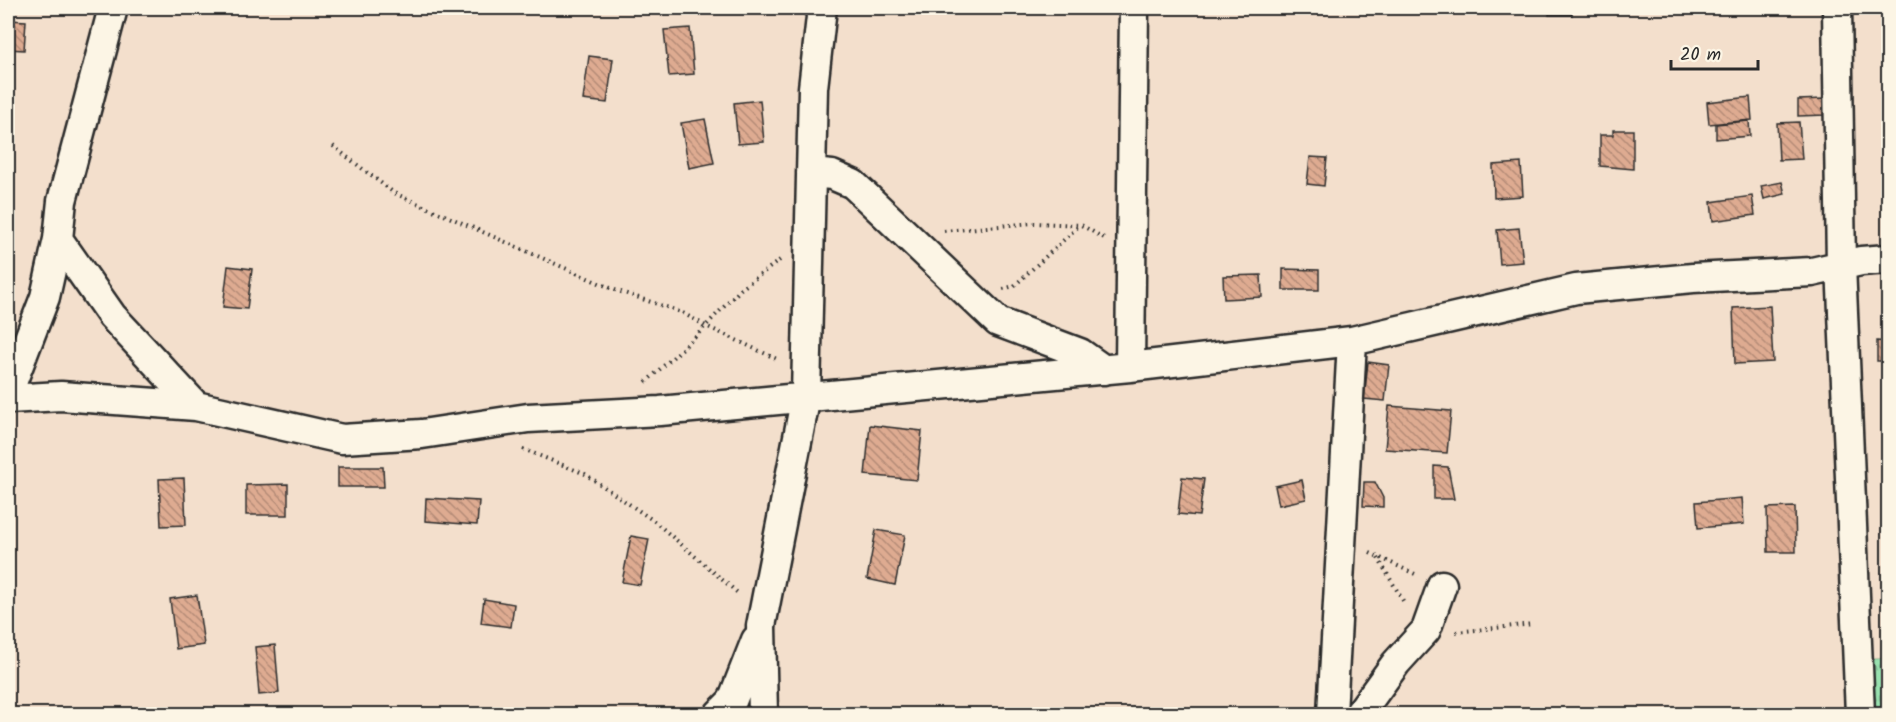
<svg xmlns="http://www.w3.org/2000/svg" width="1896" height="722" viewBox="0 0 1896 722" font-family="Kalam,sans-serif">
<defs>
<pattern id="grass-tufts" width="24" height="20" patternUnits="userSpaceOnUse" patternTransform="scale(1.5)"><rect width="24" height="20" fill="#99e1af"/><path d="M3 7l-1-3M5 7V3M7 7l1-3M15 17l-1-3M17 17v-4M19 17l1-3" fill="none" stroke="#84c197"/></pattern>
<pattern id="building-back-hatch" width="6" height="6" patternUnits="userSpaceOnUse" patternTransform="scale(1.5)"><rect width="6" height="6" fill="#deab91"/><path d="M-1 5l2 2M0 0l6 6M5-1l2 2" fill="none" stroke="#b48b77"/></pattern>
</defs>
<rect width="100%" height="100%" fill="#f3dfcc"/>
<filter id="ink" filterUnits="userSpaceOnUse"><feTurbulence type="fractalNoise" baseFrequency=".0167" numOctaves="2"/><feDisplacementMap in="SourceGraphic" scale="12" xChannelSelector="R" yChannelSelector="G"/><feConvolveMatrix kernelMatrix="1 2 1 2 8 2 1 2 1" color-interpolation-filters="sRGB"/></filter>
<g filter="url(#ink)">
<path fill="url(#grass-tufts)" stroke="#62866d" stroke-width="1.5" d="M1888,658V714H1864L1863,659Z"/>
<path fill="url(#building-back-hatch)" stroke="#2b2b2b" stroke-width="1.5" d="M1550,8H1572V15H1549Z
M8,20L26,21L24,50L8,49Z
M690,28L694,74L669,76L664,30Z
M589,56L613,59L607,103L583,100Z
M1750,97L1752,120L1709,124L1707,102Z
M1824,99L1825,115L1798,116V100Z
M760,100L764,142L738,144L734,103Z
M705,119L714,163L689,168L681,123Z
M1749,121L1750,136L1716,139V124Z
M1799,122L1802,159L1779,160L1777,123Z
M1613,130H1633V169L1600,166V135H1613Z
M1310,157L1327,158L1324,186L1307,184Z
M1521,163L1523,196L1494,198L1493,165Z
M1782,182L1785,194L1764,199L1761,186Z
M1752,196L1755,215L1713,221L1711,202Z
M1519,228L1523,262L1500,264L1497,230Z
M228,266L252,269L247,309L223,307Z
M1283,269L1319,270V290H1283Z
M1261,275L1262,297L1224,299L1223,276Z
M1770,306L1773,362L1735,364L1733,308Z
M1877,341L1888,342V361H1877Z
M1368,362L1389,365L1385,401L1364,399Z
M1389,406L1451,411L1447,453L1385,449Z
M870,425L922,431L917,480L865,475Z
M1434,466L1448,467L1454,499H1434Z
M338,467H383L384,487H338Z
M1182,477L1204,479L1199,516L1178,514Z
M184,478L186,525L161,526L159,479Z
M1302,480L1306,499L1279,505L1275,486Z
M1364,482H1375L1383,498V507L1363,506Z
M288,484V515H246V485Z
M426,498L479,501L477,525L425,521Z
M1742,498L1744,524L1698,528L1696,502Z
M1795,507L1796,552H1768L1767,508Z
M876,530L905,535L895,585L867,579Z
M631,536L649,539L640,585L622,582Z
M197,595L204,645L176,649L170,599Z
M484,599L514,604L511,627L481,623Z
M275,645L279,693L259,695L255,647Z
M1800,709L1801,714H1775V711Z"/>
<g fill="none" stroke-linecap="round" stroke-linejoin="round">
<g stroke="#2b2b2b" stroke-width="33">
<path id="minor" d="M1837,8L1841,265L1860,714
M811,173L832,175L853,184L998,322L1080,353L1104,370
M58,239L112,316L196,406
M1130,367L1134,8
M8,393L45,297L58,239L62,201L113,8
M8,399L61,396L196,406L342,439L422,434L528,418L660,411L1130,367L1352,341L1576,289L1693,278L1812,272L1861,261L1888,259
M719,714L732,701L756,640
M763,714L761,626L806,396L813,88L822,8
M1332,714L1352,341
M1359,714L1396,663L1426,630L1442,585"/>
</g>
<path stroke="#2b2b2b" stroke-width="4" stroke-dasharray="1.5 4.5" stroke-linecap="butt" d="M333,146L394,193L615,290L681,312L706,326L779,360
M944,231L1033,223L1081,225L1104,238
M1003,289L1014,286L1080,225
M646,382L695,337L741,289L780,260
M523,449L585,474L654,521L739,594
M1370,553L1415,574
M1378,558L1405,604
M1456,632L1533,624"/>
<use href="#minor" stroke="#fcf5e5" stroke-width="28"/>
</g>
</g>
<rect width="1896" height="722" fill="none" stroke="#fcf5e5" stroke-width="30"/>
<rect x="15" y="15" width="1866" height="692" fill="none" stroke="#2b2b2b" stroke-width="2" filter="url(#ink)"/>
<path d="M1671 60v9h87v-9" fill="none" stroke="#2b2b2b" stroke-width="3"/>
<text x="1680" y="60" font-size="18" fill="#2b2b2b" stroke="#fcf5e5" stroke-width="4.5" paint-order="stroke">20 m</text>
</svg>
